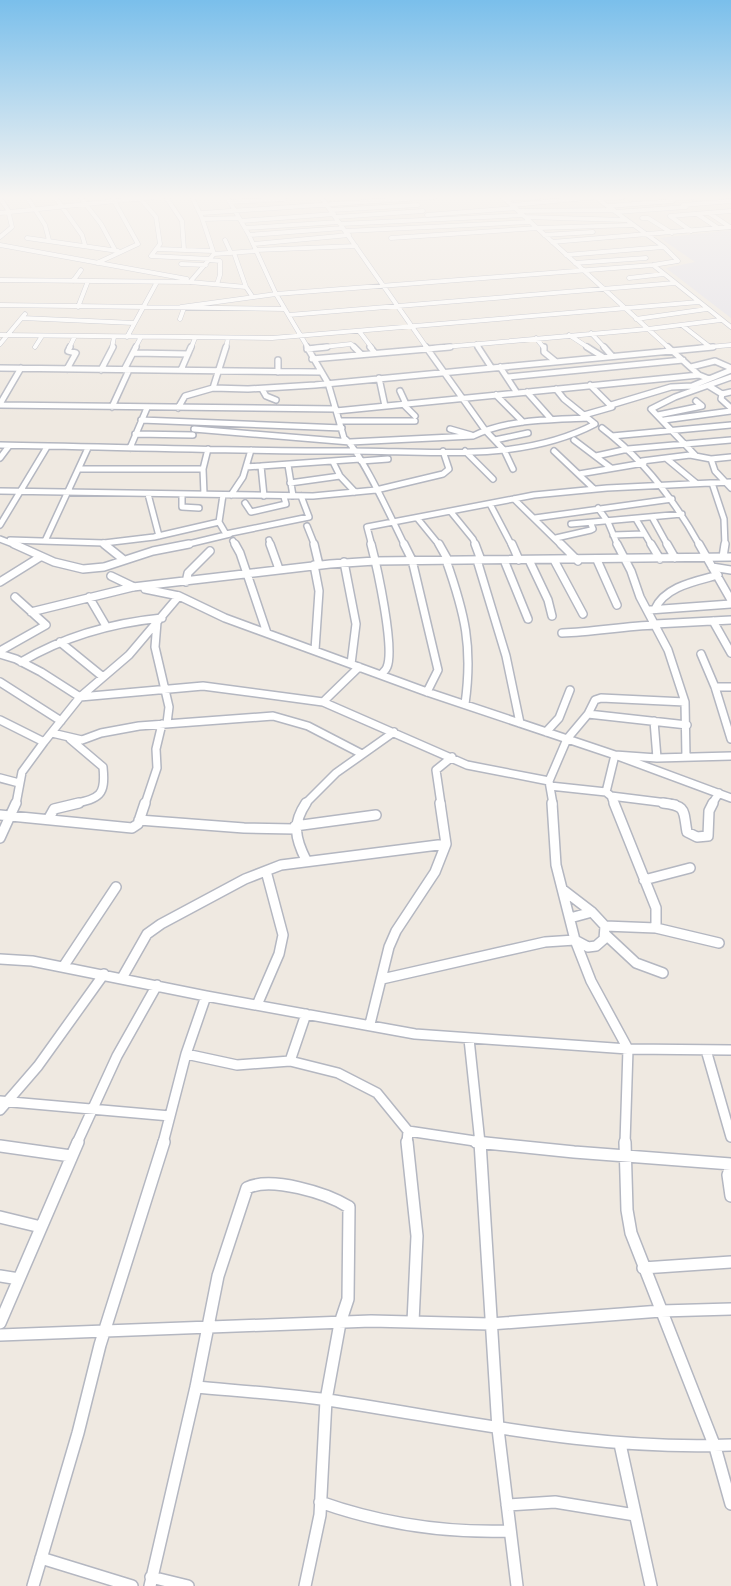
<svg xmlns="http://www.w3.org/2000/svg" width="731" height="1586" viewBox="0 0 731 1586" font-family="'Varela Round',sans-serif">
<rect width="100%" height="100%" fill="#efe9e1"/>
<path fill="#e3e1e8" d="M731,230V318L666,268L695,262L660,238Z"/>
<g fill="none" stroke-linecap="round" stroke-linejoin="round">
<g stroke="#b4b7c1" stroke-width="5">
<path id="minor-far4" d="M27,197L45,225L49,240
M55,197L82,235L85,245
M80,197L101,224L115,250
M139,197L156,217L160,244L151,256L210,259
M166,197L182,221L184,250
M227,197L249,235L276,294L308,348
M321,197L427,348
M503,197L669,348
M0,198L8,210L12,227L0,237
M506,199L539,197
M599,199L623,197
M668,199L694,197
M230,202L284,199L283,197
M513,205L596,197
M683,205L731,201
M609,206L673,201
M331,210L418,205
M519,211L614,210
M616,212L686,207
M0,213L154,197
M202,213L435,197
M709,213L730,227
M697,214L718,228
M427,215L516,208
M336,217L423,211
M525,217L626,220
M642,218H648L672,233
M204,219L239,218
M241,221L334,214
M340,224L523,215
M245,228L339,222
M346,231L530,222
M691,231L670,216L731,211
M249,235L343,228
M544,235L593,232
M27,238L118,251
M391,238L538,228L633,225
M225,240L231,253
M552,242L731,227
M253,244L349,235
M0,245L187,279
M158,249L213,251
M256,250L356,246
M234,253L246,287
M214,254L256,251
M566,255L663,247
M210,260L220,261V275L217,284
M97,263L138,244L113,199
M575,263L646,258
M181,264L206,265
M653,265L731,327
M629,278L664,274
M0,280L190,282L246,287L252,296
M73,281L81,270
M190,282L214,254L202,218L192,197
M0,305L285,309
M78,307L88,281
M181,307L276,294L653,265L678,261L664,247L595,197
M289,315L675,283
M22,318L134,323
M180,319L184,308
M636,319L707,309
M683,326L710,347
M359,331L372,348
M591,333L605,348
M0,335L272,338L699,302
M569,335L589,348
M127,337L157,282
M536,338L544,348
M0,344L25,314
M476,344L479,348
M35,347L42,336
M69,348L75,336
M112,348L114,337
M135,348L141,337
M191,348L195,338
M226,348L228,338
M314,348L351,344L355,348
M433,348L648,329L721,320
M698,348L731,345"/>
</g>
<g stroke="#b4b7c1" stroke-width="8">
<path id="minor-far3" d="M307,347L328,383L344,438C360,449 394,524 405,546
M354,347L361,354
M370,347L375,353
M426,347L485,430L504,450L513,469
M478,347L491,367
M544,347V352L555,361
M587,347L603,357
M604,347L612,356
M668,347L699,375
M307,349L327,347
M134,353L188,354
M312,359L450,347
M278,360V372
M500,367L517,393
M691,367L715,361L731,368
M0,368L321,372
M67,369L76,353L68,351L70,347
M101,370L113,347
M124,370L136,347
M181,370L191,347
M507,377L683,360
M379,378L385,406
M709,386L722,394L721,399L731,408
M213,388L226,347
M262,389L266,396L276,400
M400,391L406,404
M527,392L551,419
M722,394L731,392
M496,395L523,422
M0,404L21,368
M403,404L415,416
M0,405L336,409
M611,405L671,387L692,386L731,370
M112,407L129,370
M178,408L185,396L213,388L248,389L315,385L713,347
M336,411L699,375L709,379
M584,415L612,407L590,385
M658,415L702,406L696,401
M141,420L342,428
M664,420L731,411
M341,421H415
M602,428C644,460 674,499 700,546
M194,429L350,442L473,436C507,419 549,420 587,418
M450,429L471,435
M135,434L193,435
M612,436L731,425
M495,440L528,433
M574,440L611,468
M0,445C117,447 233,451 350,451C430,451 521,463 595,424L564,399L556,389
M130,448L147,408
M465,451L493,479
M554,451L593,488
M596,456L628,449L731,440
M696,456L651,409L675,397L731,377
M0,458L9,446
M667,459L696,483
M711,459L715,471L731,488
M361,461L388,459
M642,461L690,455L711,459L731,457
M288,465L293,496
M261,466L264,496
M246,467L360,459
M79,469H203
M579,474L644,463
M340,476L355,492
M290,483L340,476L333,462
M712,483L724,519L725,546
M0,491L313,496L376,490L443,474L449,469L443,451
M148,494L159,536
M182,494V507L199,508
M204,494L203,469L208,449
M223,495L219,522L226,534L309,517L301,496
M231,495L243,477L251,450
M514,499L562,546
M245,503L251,512L286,504L284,497
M490,504L512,546
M598,508L608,522L618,546
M451,512L473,539L476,546
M652,517L668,546
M535,518L672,499
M418,519L440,546
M636,519L652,546
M571,524L682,514
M0,525L47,447
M307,526L315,546
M613,535L644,534
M556,538L591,530L593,529L591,524
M0,539L18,546
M10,540L104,543L154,537L219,522
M269,540L271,546
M45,541L88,448
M233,541L236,546
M103,543L106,546
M180,546L230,534
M372,546L367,527L534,495L607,488L731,482"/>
</g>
<g stroke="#b4b7c1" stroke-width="10">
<path id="minor-far2" d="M14,544L54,562L83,569L104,567L153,551L189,544
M104,544L124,560
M235,544L240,553L267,633
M270,544L279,569
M314,544L319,565
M371,544C377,567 395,648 387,667C386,670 383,672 381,675
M404,544L412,560L438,670L427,692
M439,544L448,560
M475,544L481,560
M512,544L519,560
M561,544L578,561
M617,544L631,571L640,597L668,650L685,702L686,757
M651,544L660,559
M667,544L675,558
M699,544L731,600
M723,557L725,544
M446,560C465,614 473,647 465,704
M477,560L506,656L520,723
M504,560L528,619
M529,560L548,600L552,616
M554,560L583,614
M597,560L617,605
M344,562L356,624L351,664
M314,565L319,591L315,650
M712,567L731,570
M111,576L134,587
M0,582L40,557
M186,582L188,573L210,551
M145,589L179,596L225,618L427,692L615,755L731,798
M89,597L106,626
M655,609C665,586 697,581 718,575
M649,610L731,604
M31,612L133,587L330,564L375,561L731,557
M713,621L731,653
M157,622L155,647L169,707L167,723
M655,624L731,620
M562,633C594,632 624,626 656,625
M60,642L103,677
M0,651L46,625L15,597
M0,654L16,659L41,672L80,697L203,686L323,702L467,765L549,781
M701,654L715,687L731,739
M21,662C65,636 111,623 162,618
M0,682L61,721
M715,687H731
M323,702L359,667
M588,714L595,700L601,698L685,702
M0,720L44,742
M654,721L657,758
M546,732L559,718L570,690
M52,733L82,740L101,733L139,726L273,716L308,726L362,754
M70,739L103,767C106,797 99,798 73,804
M0,778L19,783
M550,786L606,792L611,796L614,804
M606,792L615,755L657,758L731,756
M611,796L675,804
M16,804L22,772L44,742L80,697L129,655L179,596
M145,804L157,768L156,749L162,724
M305,804L336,773L394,732
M441,804L436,770L452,757
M553,804L549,781L567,739L588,714L687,725
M712,804L719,793"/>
</g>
<g stroke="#b4b7c1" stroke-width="12">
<path id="minor-far1" d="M552,803L556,865L575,940L591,981L628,1049L625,1143
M614,803L656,908V928
M663,803C687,806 683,810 687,832L697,837L708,836L709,811L713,803
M0,815L132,828L138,824L145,803
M49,818L54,809L79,803
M139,820L244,828L295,829
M295,826L376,815
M0,838L16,803
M306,860C295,838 292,824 306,803
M644,880L690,868
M570,918L592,912
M605,926L656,928L719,943
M606,935L636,963L663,973
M0,959L32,961L206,996L415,1034L628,1049L731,1050
M63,967L116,887
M122,978L147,934L161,924L245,879L281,865L446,844
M382,979L545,942L575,940L588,947L596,946L604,939L605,926L592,912L562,889
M257,1005L279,954L283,935L266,871
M370,1024L389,947L396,931L435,872L446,844L440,803
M469,1039L480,1143
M706,1050L731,1137
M186,1054L237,1065L290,1061L338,1073L377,1093L408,1131L488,1143
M290,1061L306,1014
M0,1101L170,1116
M0,1110L38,1066L104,974
M77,1143L117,1056L157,985
M163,1143L186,1054L206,996
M407,1143L408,1131"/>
</g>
<g stroke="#b4b7c1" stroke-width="14">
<path id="minor" d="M407,1142L417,1236L413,1322
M476,1142L574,1152L731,1164
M480,1142L498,1429L517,1586
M625,1142L627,1210L631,1233L715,1447L731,1504
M0,1146L71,1156
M731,1166L728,1175L731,1196
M0,1217L41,1227
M643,1268L731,1262
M0,1276L19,1279
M0,1323L78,1142
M0,1335L371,1321L490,1324L661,1311L731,1309
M196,1387C240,1391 284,1394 328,1400C462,1420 595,1451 731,1445
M620,1444L651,1586
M320,1502C382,1524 443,1533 509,1531
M507,1505L555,1502L635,1515
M41,1558L132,1586
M151,1577L188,1586
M33,1586L78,1433L100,1345L164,1142
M150,1586L196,1387L218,1276L247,1188C271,1176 327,1193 349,1207L348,1299L340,1323L326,1400L320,1515L305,1586"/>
</g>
<use href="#minor-far4" stroke="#fff" stroke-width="4"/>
<use href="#minor-far3" stroke="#fff" stroke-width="5"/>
<use href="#minor-far2" stroke="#fff" stroke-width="7"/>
<use href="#minor-far1" stroke="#fff" stroke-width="9"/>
<use href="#minor" stroke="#fff" stroke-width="11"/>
</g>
<linearGradient id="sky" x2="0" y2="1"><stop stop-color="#7abfeb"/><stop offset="0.47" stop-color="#f8f5f2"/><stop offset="1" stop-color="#f8f5f2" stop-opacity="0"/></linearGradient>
<rect width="731" height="419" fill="url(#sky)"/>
</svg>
